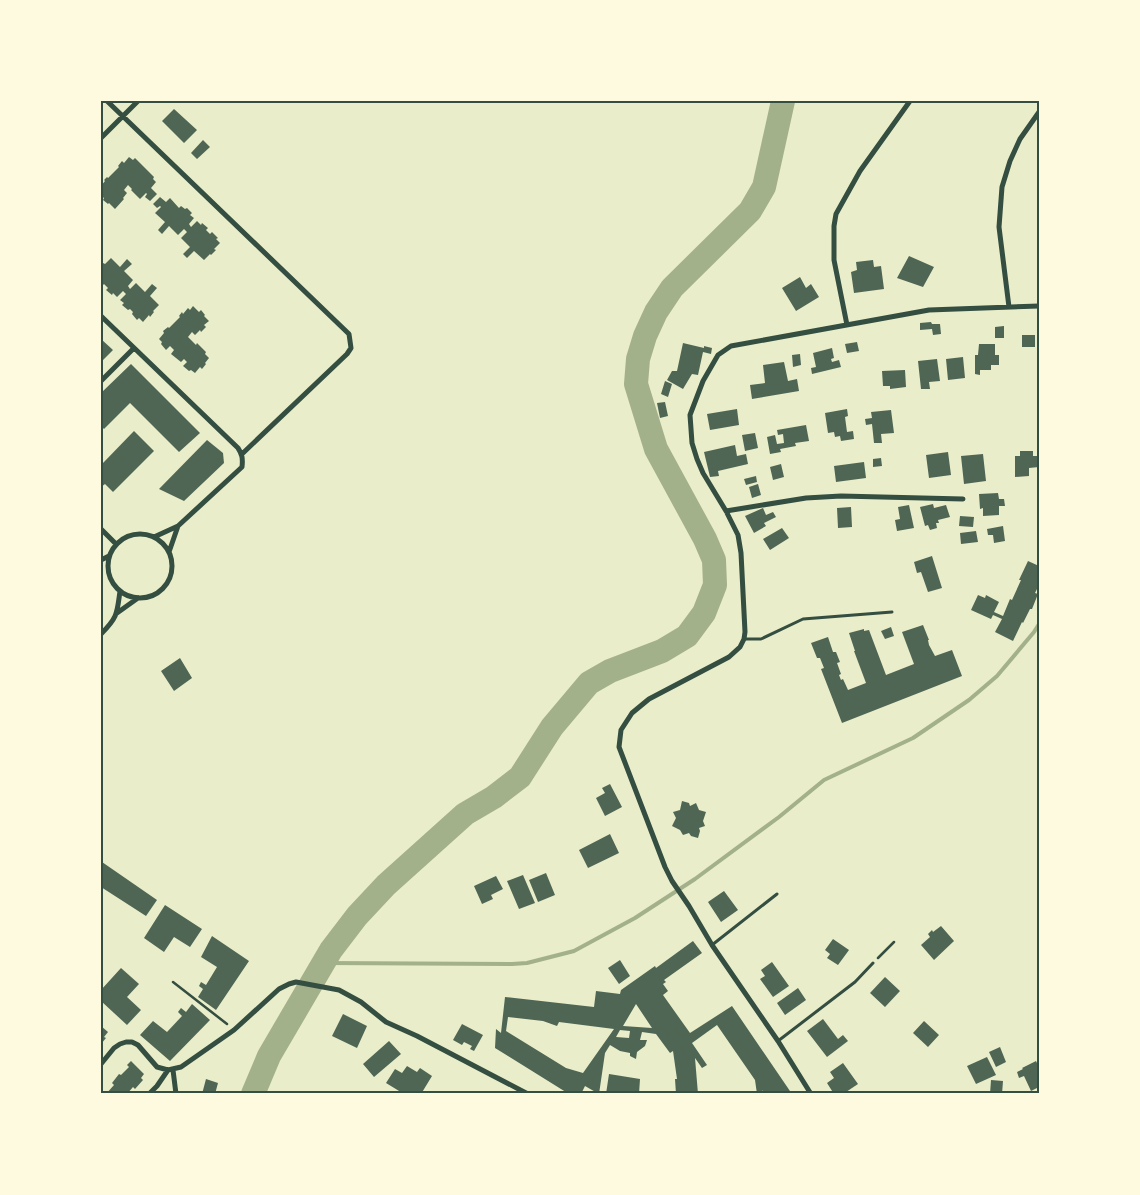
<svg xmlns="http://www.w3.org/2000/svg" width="1140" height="1195" viewBox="0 0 1140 1195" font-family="'Archivo Narrow',sans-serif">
<rect width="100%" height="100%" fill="#e9edc9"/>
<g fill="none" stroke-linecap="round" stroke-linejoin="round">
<path stroke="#a3b18a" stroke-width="4" d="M324,963L512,964L527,963L574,951L635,918L695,879L779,817L824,780L913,738L969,700L997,676L1034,632L1039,624"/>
<path stroke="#a3b18a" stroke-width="24" d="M253,1094L269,1056L331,950L357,916L386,885L465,814L494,797L520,777L552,727L589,683L610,671L662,651L687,636L704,613L715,585L714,560L705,539L656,449L636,384L638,359L645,336L656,312L672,288L750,211L764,187L783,101"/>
</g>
<path fill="#4f6655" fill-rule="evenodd" d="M174,109L197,130L184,143L162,121Z
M203,140L210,147L197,159L191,153Z
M129,157L133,160L135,158L154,177L153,179L156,182L151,188L157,194L150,201L145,197L147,194L146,193L140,199L131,190L132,189L128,185L124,190L127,193L123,198L124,199L115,209L109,203L108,204L103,200L104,198L101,196V186L105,181L104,180L107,177L108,178L119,167L118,166L122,161L124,163Z
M160,197L166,202L170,198L179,208L181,206L185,209L187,208L192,213L190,215L194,218L189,224L191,227L197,221L201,225L202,223L208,228L206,230L210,234L212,232L218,238L216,239L220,243L214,249L216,250L211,255L210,254L204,260L194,251L187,258L183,254L190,247L181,238L187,232L184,229L178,235L169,226L162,234L158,230L165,222L155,213L161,207L160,206L157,208L153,204Z
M909,256L934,267L923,287L897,278Z
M111,258L120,267L127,259L132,264L124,271L133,280L128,286L130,289L136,283L145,292L152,284L157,288L150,296L159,305L153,311L154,312L150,317L149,315L143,322L139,318L137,320L132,314L133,312L130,309L128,310L122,305L124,303L120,300L126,294L123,291L117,297L113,293L112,295L106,290L108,288L104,284L102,286L101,285V265L103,263L105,264Z
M873,260L874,267L881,266L884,289L854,293L851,272L857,270L856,262Z
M800,277L806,288L811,284L819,297L796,311L782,288Z
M193,306L199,312L201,310L205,315L204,316L209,321L204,325L206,327L201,332L200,330L195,335L192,332L188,337L196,345L197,343L206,352L205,354L209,358L205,363L206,364L202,369L200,367L195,373L191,370L189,371L183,366L187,362L184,359L181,362L171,354L174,350L170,346L166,350L161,344L162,342L159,339L164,333L163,331L168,327L169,328L180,317L179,316L182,312L183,314L188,308L190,310Z
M931,322L932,324H940L941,334L933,335L932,329L920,330V323Z
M1004,326V338H995V327Z
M1022,335H1035V347H1022Z
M101,339L113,350L101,362Z
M857,342L859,351L847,353L845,344Z
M683,343L704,348V346L712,348L711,354L703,352L698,375L692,374L683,389L667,380L672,371H677Z
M979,344H995V355H999V365H991V370H980V375L975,374V355H978Z
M832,348L834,358L831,359L832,362L839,360L841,367L812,374L811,368L816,367L813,353Z
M800,354L801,365L793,367L792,355Z
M963,357L965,378L948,380L946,359Z
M937,359L940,381L929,382L930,389H921L918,361Z
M784,362L788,381L797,379L799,391L752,399L750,385L765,383L763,365Z
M131,364L200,433L179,452L130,403L104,429L101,426V393Z
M905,370L906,387L890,389V386H883L882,371Z
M665,381L672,384L668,397L661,394Z
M665,402L668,416L660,418L657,403Z
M737,409L739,425L710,430L707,414Z
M847,409L848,416L845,417L847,432L853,431L854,439L841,441L840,436L835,437L834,432L828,433L825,413Z
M891,410L894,433L881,434L882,443H874L872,424L866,425L865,419L872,418L871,412Z
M806,425L809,441L795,443L796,446L780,449L781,452L770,454L767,437L775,435L777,444L784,443L783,434L778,435L777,430Z
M134,431L154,451L113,492L105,484L101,487V461L103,463Z
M755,433L758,448L745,451L742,435Z
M207,440L223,453L224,463L184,501L159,489Z
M735,445L737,456L746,454L748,464L718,471L719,476L710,477L704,452Z
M1020,451H1033V456H1039V467L1029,468V476L1015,477V456H1020Z
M948,452L951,475L929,478L926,455Z
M983,454L986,481L964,484L961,456Z
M881,458L882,466L873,467V459Z
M864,462L866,478L836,482L834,466Z
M781,464L784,477L773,480L770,467Z
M756,476L757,482L746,485L744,479Z
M758,484L761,495L752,498L749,487Z
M998,493L999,499H1004L1005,506H999V515L983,516V508L980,509L979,494Z
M933,504L934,508L946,505L950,517L938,520L939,523H936L937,528L930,530L928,525L925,526L920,507Z
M909,505L914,528L897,531L895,520L900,519L898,507Z
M851,507L852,527L838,528L837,508Z
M763,508L766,515L773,512L776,517L764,523L766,526L754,533L745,516Z
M960,516L974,517L973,527L959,526Z
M1003,526L1005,541L994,543L993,535H988L987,529Z
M782,528L789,538L770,550L763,539Z
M976,531L978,542L961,544L960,533Z
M932,556L942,588L928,592L921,572L917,573L914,562Z
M1028,561L1039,566V585L1035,593L1038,594L1032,609H1030L1023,623L1022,622L1013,641L995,632L1002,619L993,615L991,619L971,610L978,595L985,598L986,595L999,602L994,612L1003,616L1010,599L1012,600L1021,580H1019Z
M923,625L929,640H928L929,645L935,656L952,650L962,676L842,723L821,669L824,668L820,658H817L811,643L828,637L833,652H836L840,662L837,663L841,674L839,675L841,680L843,679L848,690L866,683L854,651H855L849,633L864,629V631L869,630L886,675L914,664L902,632Z
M891,627L894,636L885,639L881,631Z
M180,658L192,678L174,691L161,671Z
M610,784L622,807L605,816L596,798L605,793L602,788Z
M682,801L689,803L690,806L696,803L699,810L706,812L703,821L705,826L699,828L700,831L698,838L691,836L689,833L683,835L680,830L672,826L676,818L673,812L680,810Z
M610,834L619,853L588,868L579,850Z
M102,862L157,900L146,916L101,887Z
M546,873L555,895L538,902L529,880Z
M523,875L535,903L519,909L507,881Z
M496,876L503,889L491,895L493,899L482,904L474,886Z
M724,891L738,910L721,922L708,902Z
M165,905L202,929L190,947L174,937L164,952L144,938Z
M941,926L954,941L934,960L921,945L930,937L928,934L932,930L933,932Z
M212,936L249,961L216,1010L198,997L203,989L199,986L201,982L206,985L217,967L201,957Z
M833,939L849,950L838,965L827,958L830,954L825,950Z
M693,941L702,953L664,980L666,982L663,984L668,991L663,995L690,1033L732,1006L792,1094H764L762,1090V1094H757L755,1080L717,1025L692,1043L707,1065L702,1068L695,1058L698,1094H676L675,1079H677L673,1051L670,1053L656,1034L642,1032L640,1040H647L645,1046L637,1052L636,1059L630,1056V1053L620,1051L610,1045L605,1053L599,1094L585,1086L581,1094H569L495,1048L496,1029L501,1033L505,997L594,1007L596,991L620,994L621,990L655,966L656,968ZM636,1004L652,1028L623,1026ZM508,1017L543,1021L557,1026L559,1022L614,1029L583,1073L566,1068L506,1031ZM620,1030L630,1031L629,1038L616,1037Z
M620,960L630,976L619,984L608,968Z
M772,962L789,986L773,997L760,979L765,976L761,970Z
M121,968L139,984L127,997L141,1010L127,1025L101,1001V990Z
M885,977L900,991L885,1007L870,993Z
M798,988L806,1000L785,1015L777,1003Z
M192,1004L210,1020L170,1061L140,1035L153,1021L167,1032L182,1016L178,1012L181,1008L186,1012Z
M343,1014L367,1026L357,1048L332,1036Z
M823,1019L838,1039L843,1035L848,1041L827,1057L807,1031Z
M924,1021L939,1035L928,1047L913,1033Z
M462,1024L483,1035L474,1051L470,1049L472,1046L464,1042L462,1045L453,1040Z
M101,1026L108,1032L104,1037L106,1038L101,1044Z
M389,1041L401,1054L374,1077L363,1064Z
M1000,1047L1006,1062L996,1067L989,1052Z
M987,1057L996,1075L976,1084L967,1066Z
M131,1061L144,1074L141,1078L143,1080L135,1089L133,1087L127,1094H106L114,1085L112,1083L119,1074L121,1075L129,1067L127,1065Z
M1036,1061L1039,1067V1087L1031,1091L1024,1076L1019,1078L1017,1072L1023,1069L1022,1068Z
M843,1063L858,1084L843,1094H834L827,1083L834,1078L830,1072Z
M407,1066L417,1072L420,1068L432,1076L421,1094H404L386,1083L395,1069L402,1073Z
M609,1074L640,1079L639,1094L621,1091V1094H606Z
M206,1079L218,1083L215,1094H202Z
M991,1080L1003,1081L1002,1094H990Z"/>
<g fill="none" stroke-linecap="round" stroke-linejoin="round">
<path stroke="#344e41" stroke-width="2.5" d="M878,958L894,942
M173,982L227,1024"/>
<path stroke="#344e41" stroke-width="3" d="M744,639H761L803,619L892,612
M712,945L777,894
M778,1041L855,982L873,963"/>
<path stroke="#344e41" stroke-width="5" d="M107,101L349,334L351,348L347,354L242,454
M101,138L138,101
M1009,307L999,227L1002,187L1010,161L1020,139L1039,112
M101,316L238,448C242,454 243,458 242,467L178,526L154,537
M847,325L834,260V226L836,214L860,171L910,101
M101,381L134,348
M726,511L806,498L841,496L963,499
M101,529L116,544
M108 566a32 32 0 1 1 64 0a32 32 0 1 1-64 0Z
M169,552L178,526
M101,560L109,556
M117,613L138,598
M101,634C118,617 117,613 120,591
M101,1064L114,1048L120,1044L126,1042H132L138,1045L157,1067L168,1070L181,1067L234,1030L279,989L289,984L296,982L339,990L361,1002L386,1022L417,1036L528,1094
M173,1070L176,1094
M149,1094L157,1086L168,1070
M811,1094L778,1041L712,945L689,906L672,881L665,867L619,747L621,730L632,713L649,699L729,657L740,647L744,639L745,632L741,553L738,535L726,511L703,473L697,459L692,443L690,415L703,381L718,355L731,346L929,310L1039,306"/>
</g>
<rect width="1140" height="1195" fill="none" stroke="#fefae0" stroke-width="205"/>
<rect x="102" y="102" width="936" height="990" fill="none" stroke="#344e41" stroke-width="2"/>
</svg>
